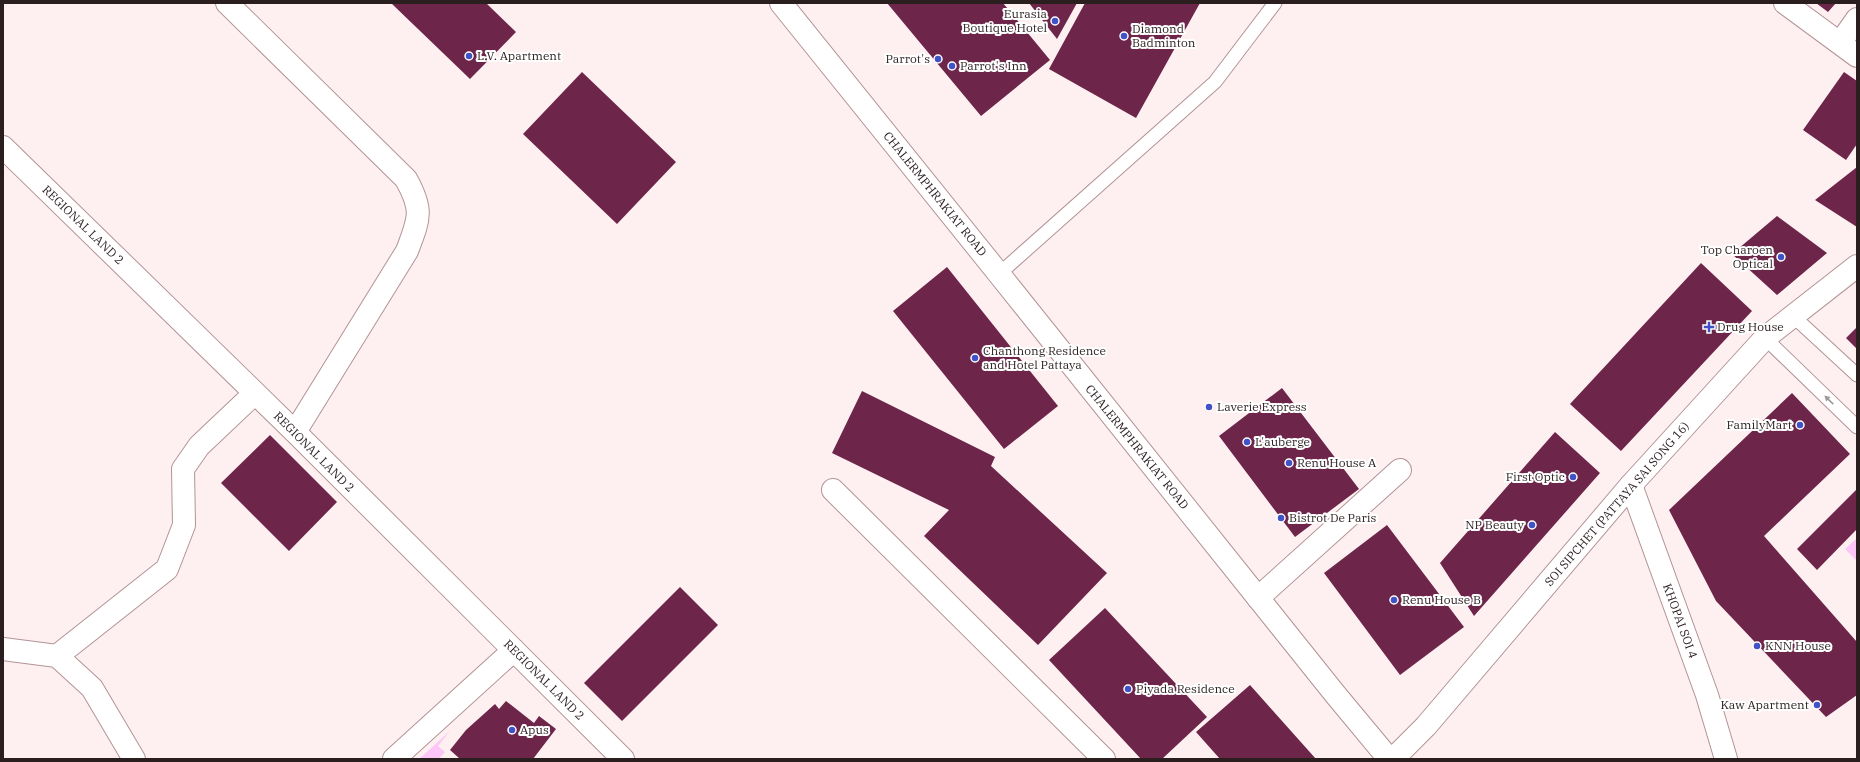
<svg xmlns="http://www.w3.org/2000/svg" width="1860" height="762" viewBox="0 0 1860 762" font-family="'IBM Plex Serif',serif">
<rect width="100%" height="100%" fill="#fef0f1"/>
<path fill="#fec6f6" d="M1857,538V561L1845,549Z
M450,731L438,746L445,752L439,759H419Z"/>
<path fill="#6d254a" d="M391,3H486L516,32L470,79Z
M887,3H1003L1050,60L981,116Z
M1029,3H1077L1057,39Z
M1085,3H1200L1136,118L1049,69Z
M1816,3H1836L1828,12Z
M582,72L676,162L617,224L523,134Z
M1844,72L1857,81V144L1846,160L1803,130Z
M1857,167V227L1815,200Z
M1777,216L1827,253L1777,295L1732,254Z
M1701,263L1752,311L1621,451L1570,404Z
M947,267L1058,406L1004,449L893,311Z
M1857,327V349L1846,338Z
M1282,388L1359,489L1295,537L1219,436Z
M862,391L995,457L991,466L1107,573L1038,645L924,536L949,510L832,453Z
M1792,393L1850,454L1764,536L1857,642V695L1826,717L1716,601L1669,510Z
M1555,432L1600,473L1474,616L1440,563Z
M270,435L337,502L289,551L221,483Z
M1857,489V529L1817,570L1797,549Z
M1387,525L1464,627L1400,675L1324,573Z
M680,587L718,625L622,721L584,683Z
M1105,608L1207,717L1162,759H1141L1049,660Z
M1250,685L1316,759H1220L1196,732Z
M506,701L534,723L539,716L556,729L533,759H460L450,750L466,730L495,704L499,709Z"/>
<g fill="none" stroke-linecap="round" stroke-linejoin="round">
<g stroke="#b39396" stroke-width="15">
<path id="service" d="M999,274L1215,82L1275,3
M1793,316L1857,375
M1765,338L1857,427"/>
</g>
<g stroke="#b39396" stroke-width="24">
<path id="minor" d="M227,3L406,179C424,211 419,219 407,251L295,432
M1785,3L1857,56
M1840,43L1857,19
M3,147L295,432L623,759
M1631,485L1707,695L1726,759
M833,490L1104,759
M1258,598L1400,470
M3,649L57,656L92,688L134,759
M57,656L167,569L184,525L183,469L199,446L255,393
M394,759L514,650"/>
</g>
<g stroke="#b39396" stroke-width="24">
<path id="tertiary" d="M1393,759L1426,726L1631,485L1765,338L1857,266"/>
</g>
<g stroke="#b39396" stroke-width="24">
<path id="secondary" d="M781,3L999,274L1335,694L1389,759"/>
</g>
<use href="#service" stroke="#fff" stroke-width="13"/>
<use href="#minor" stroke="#fff" stroke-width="22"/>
<use href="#tertiary" stroke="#fff" stroke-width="22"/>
<use href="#secondary" stroke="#fff" stroke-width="22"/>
</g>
<defs><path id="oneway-solid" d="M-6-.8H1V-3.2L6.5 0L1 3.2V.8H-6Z"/></defs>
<use fill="#9f9a9a" href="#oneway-solid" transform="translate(1829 400) rotate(-136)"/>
<g fill="#4052c6" stroke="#fff" stroke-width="1.5">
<circle cx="1055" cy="21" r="4"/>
<circle cx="1124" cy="36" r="4"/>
<circle cx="469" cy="56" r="4"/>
<circle cx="938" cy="59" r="4"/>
<circle cx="952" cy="66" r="4"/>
<circle cx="1781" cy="257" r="4"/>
<path d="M1707 321h4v4h4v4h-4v4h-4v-4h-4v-4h4z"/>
<circle cx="975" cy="358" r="4"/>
<circle cx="1209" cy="407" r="4"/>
<circle cx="1800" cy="425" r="4"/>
<circle cx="1247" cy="442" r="4"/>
<circle cx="1289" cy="463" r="4"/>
<circle cx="1573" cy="477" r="4"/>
<circle cx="1281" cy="518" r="4"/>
<circle cx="1532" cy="525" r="4"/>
<circle cx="1394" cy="600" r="4"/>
<circle cx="1757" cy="646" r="4"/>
<circle cx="1128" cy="689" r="4"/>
<circle cx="1817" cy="705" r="4"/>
<circle cx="512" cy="730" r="4"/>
</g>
<g text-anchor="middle" stroke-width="4" stroke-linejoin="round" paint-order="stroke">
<g font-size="12" fill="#2a1e1f" stroke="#fff" text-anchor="start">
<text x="1047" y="18" text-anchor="end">Eurasia<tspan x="1047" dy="14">Boutique Hotel</tspan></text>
<text x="1132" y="33">Diamond<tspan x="1132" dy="14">Badminton</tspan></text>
<text x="477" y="60">L.V. Apartment</text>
<text x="930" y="63" text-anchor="end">Parrot's</text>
<text x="960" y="70">Parrot's Inn</text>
<text x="1773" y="254" text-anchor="end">Top Charoen<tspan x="1773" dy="14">Optical</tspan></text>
<text x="1717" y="331">Drug House</text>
<text x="983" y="355">Chanthong Residence<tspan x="983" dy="14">and Hotel Pattaya</tspan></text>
<text x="1217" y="411">Laverie Express</text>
<text x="1792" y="429" text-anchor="end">FamilyMart</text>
<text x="1255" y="446">L'auberge</text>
<text x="1297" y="467">Renu House A</text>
<text x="1565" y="481" text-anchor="end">First Optic</text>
<text x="1289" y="522">Bistrot De Paris</text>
<text x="1524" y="529" text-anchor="end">NP Beauty</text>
<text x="1402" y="604">Renu House B</text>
<text x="1765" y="650">KNN House</text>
<text x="1136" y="693">Piyada Residence</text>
<text x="1809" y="709" text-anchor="end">Kaw Apartment</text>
<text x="520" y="734">Apus</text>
</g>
<g font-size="12" fill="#2a1e1f" stroke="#fff">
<text transform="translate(935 194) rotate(51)" y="4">CHALERMPHRAKIAT ROAD</text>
<text transform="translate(83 225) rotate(44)" y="4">REGIONAL LAND 2</text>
<text transform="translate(1137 447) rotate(51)" y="4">CHALERMPHRAKIAT ROAD</text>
<text transform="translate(314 452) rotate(45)" y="4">REGIONAL LAND 2</text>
<text transform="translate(1617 504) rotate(-49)" y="4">SOI SIPCHET (PATTAYA SAI SONG 16)</text>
<text transform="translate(1680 621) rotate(70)" y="4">KHOPAI SOI 4</text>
<text transform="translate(544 680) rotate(45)" y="4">REGIONAL LAND 2</text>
</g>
</g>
<rect width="1860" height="762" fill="none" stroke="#2a1e1f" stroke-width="8"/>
</svg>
